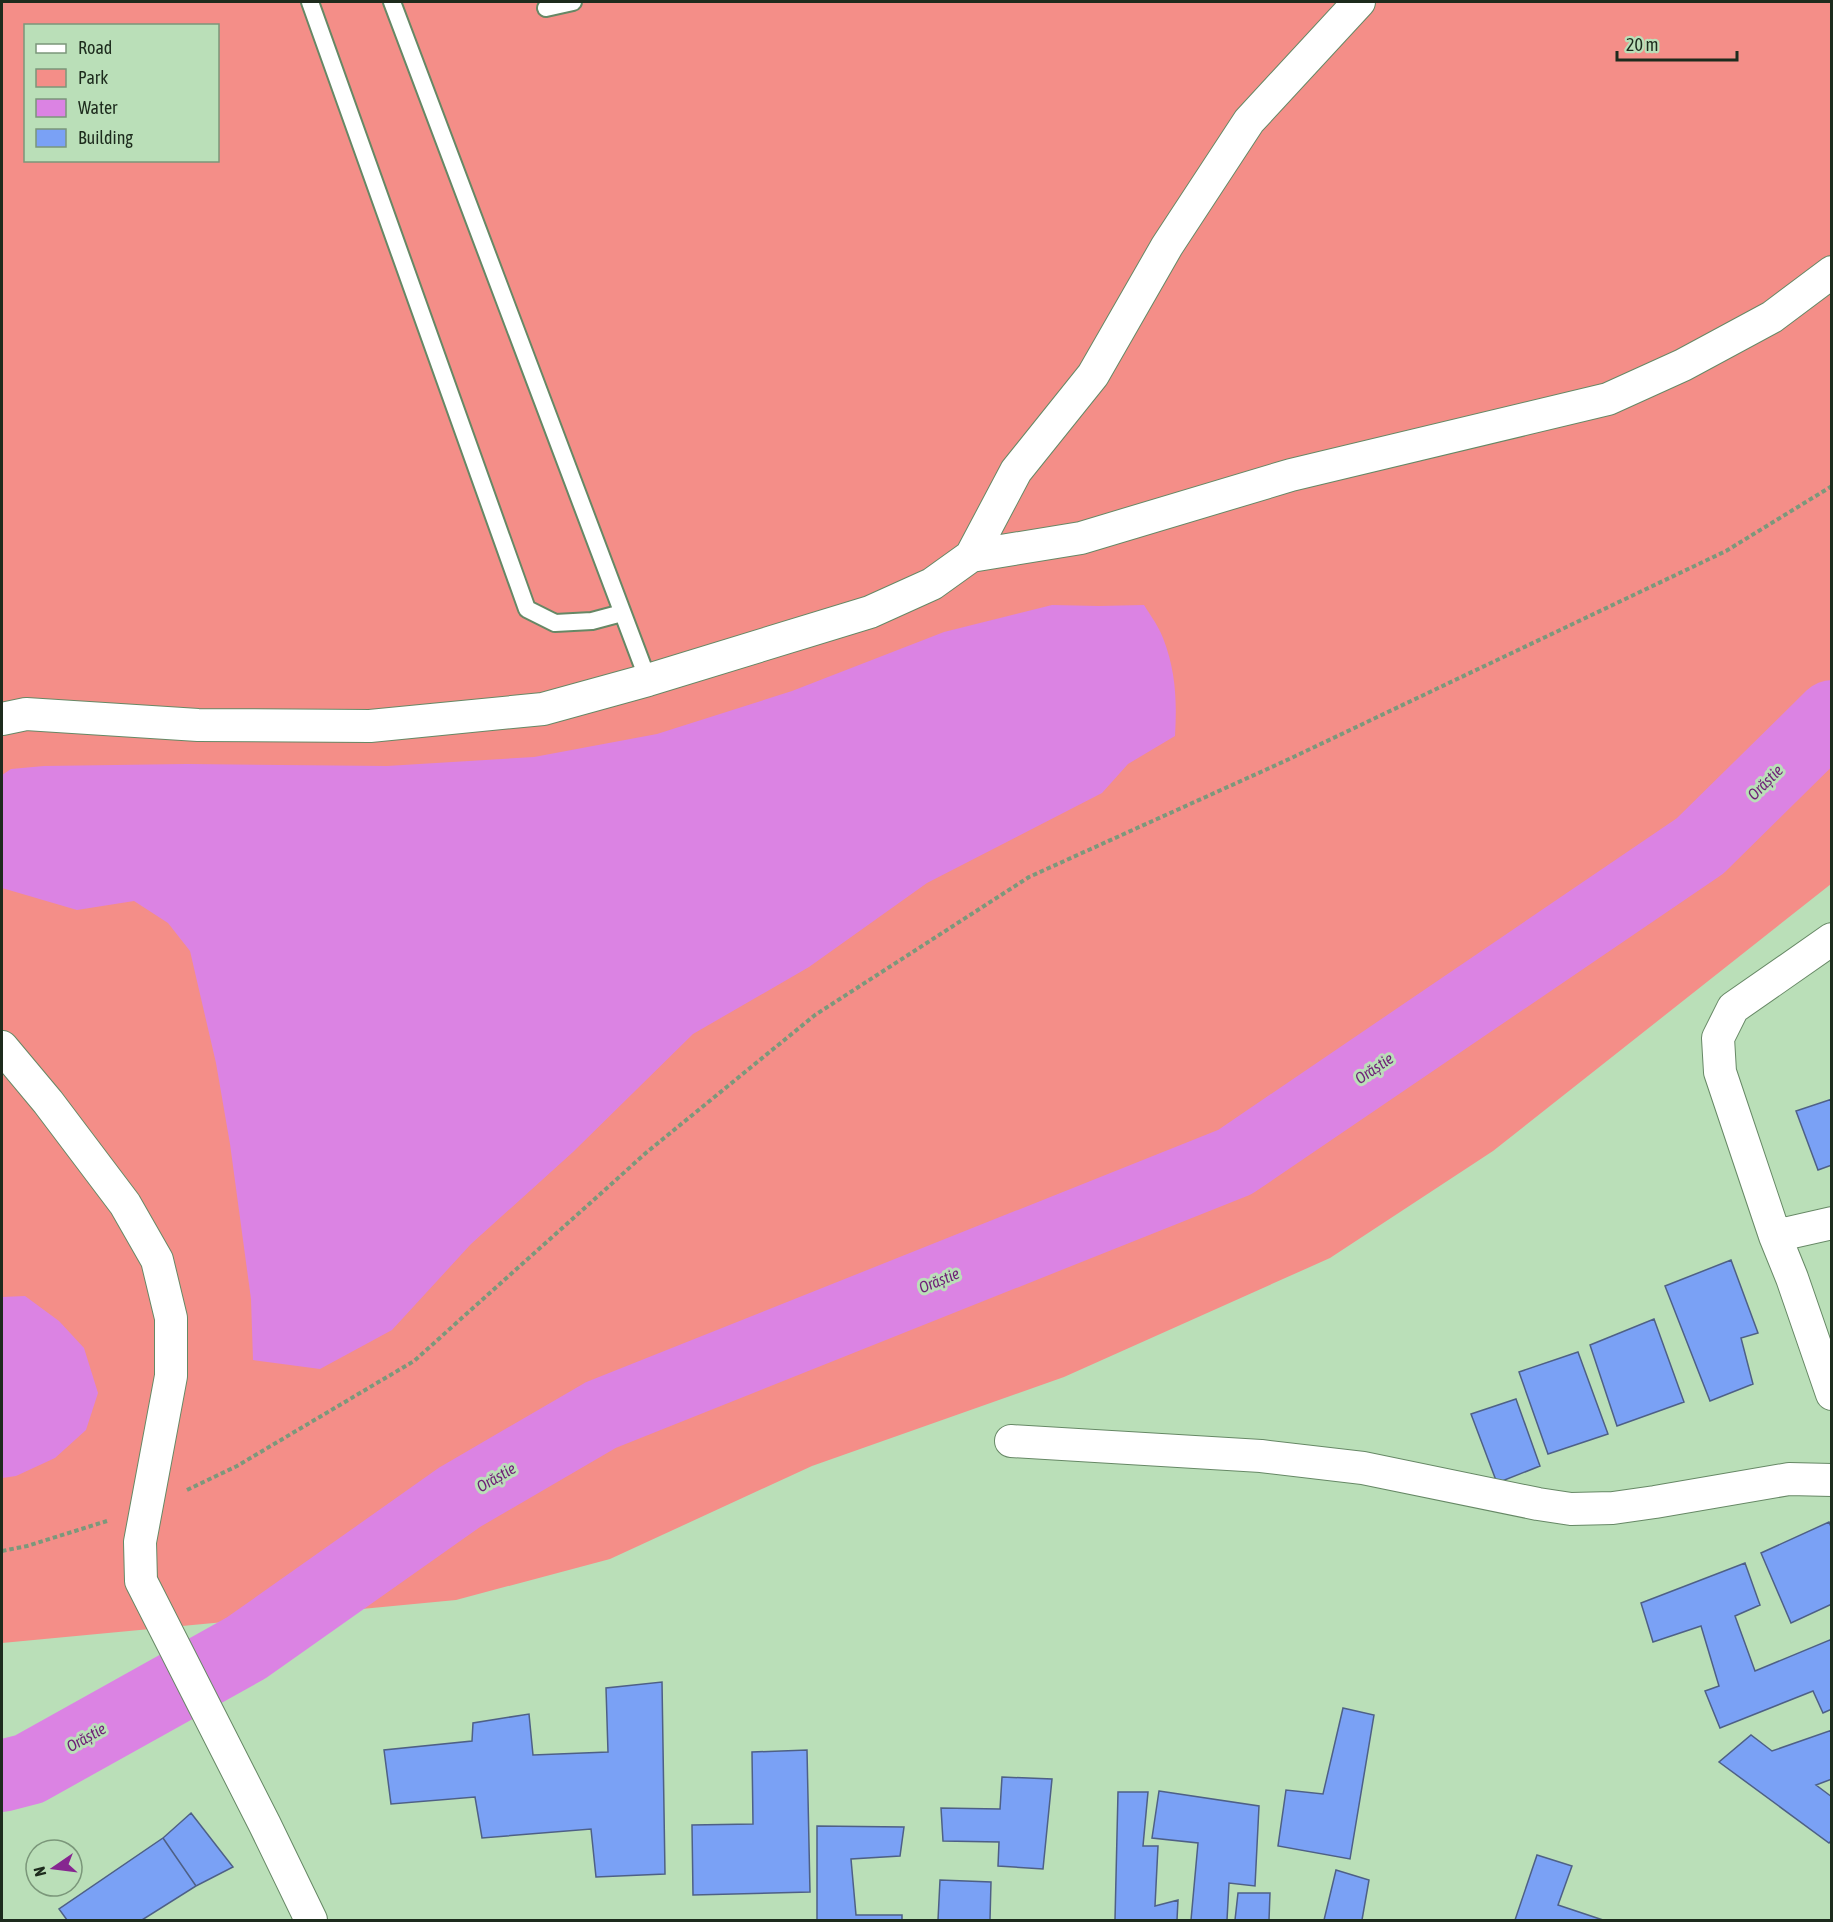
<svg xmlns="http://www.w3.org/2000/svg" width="1833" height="1922" viewBox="0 0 1833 1922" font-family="'Asap Condensed',sans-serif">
<rect width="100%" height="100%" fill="#badfb8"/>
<path fill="#f48e88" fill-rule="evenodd" d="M2,2H1831V884L1493,1151L1330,1258L1064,1377L812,1466L610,1559L456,1600L2,1643ZM26,26H218V160H26Z"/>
<path fill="#db83e3" d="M1052,605L1099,606L1144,605C1151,616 1159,627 1163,638C1176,671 1177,702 1175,736L1128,764L1102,793L927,883L809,967L693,1034L573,1152L471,1244L392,1330L320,1369L253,1360L251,1299L230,1144L216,1063L190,951L168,923L134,901L77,910L2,888V775L11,769L44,766L187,764L387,766L534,757L657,734L792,691L944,632Z
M25,1296L59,1321L84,1348L98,1393L86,1430L55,1458L16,1476L2,1478V1297Z"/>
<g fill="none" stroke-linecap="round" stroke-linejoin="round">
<path stroke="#db83e3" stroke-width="72" d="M2,1776L29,1769L246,1648L460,1497L601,1415L1235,1162L1700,846L1832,716"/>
</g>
<path fill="#7aa1f5" stroke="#4e6086" stroke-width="1.5" d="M1832,1099V1165L1818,1170L1796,1111Z
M1731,1260L1758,1333L1741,1338L1753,1384L1710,1401L1665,1286Z
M1654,1319L1684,1402L1617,1426L1590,1345Z
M1578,1352L1608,1434L1548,1454L1519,1372Z
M1516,1399L1540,1466L1497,1483L1471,1414Z
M1829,1522L1832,1529V1604L1791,1623L1761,1553Z
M1745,1563L1760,1605L1735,1616L1755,1671L1832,1639V1709L1823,1713L1813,1691L1720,1728L1705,1691L1719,1686L1701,1626L1653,1642L1641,1603Z
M662,1682L665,1874L596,1877L591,1829L482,1838L475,1797L391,1804L384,1750L472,1741L473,1723L529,1714L533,1755L608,1752L606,1688Z
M1343,1708L1374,1715L1350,1859L1278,1846L1286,1790L1323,1794Z
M1832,1730V1779L1816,1785L1832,1797V1840L1829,1843L1719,1762L1751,1735L1772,1751Z
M807,1750L810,1892L693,1895L692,1825L753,1824L752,1752Z
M1002,1777L1052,1779L1043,1869L998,1866L999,1842L943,1841L941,1808L1000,1809Z
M1159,1791L1259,1806L1255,1886L1229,1883L1227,1920H1191L1198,1843L1152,1838Z
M1118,1792H1148L1143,1846H1158L1155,1906L1178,1900L1177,1920H1115Z
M191,1813L233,1867L196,1886L163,1838Z
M817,1826L904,1827L900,1856L851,1859L856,1915H902V1920H817Z
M163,1838L196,1886L142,1920H67L59,1909Z
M1537,1855L1572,1866L1558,1905L1603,1920H1515Z
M1336,1870L1369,1880L1362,1920H1324Z
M940,1880L991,1882L990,1920H938Z
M1238,1893H1270L1269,1920H1275H1235Z"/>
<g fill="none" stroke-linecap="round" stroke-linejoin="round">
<g stroke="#668865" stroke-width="20">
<path id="lane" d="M310,2L527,609L555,623L592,621L622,613
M392,2L648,680
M546,8L573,2"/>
</g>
<g stroke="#668865" stroke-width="34">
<path id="street" d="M971,556L1016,471L1093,375L1167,246L1249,121L1359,2
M2,719L26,714L198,725L370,726L543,709L648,680L870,612L932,584L971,556L1081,538L1291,475L1608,399L1683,365L1772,317L1832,272
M1832,939L1733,1008L1718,1038L1720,1072L1775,1236L1792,1278L1832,1394
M2,1047L48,1102L125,1204L157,1260L171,1318V1376L140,1542L141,1581L265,1825L311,1920
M1775,1236L1832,1223
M1011,1441L1261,1456L1363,1468L1538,1504L1571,1509L1613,1508L1655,1502L1789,1479L1832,1480"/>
</g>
<path stroke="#7c987b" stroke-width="4" stroke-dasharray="4.5 3" stroke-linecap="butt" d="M187,1490L237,1466L414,1361L647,1152L815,1015L1029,877L1285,761L1726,551L1832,486
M2,1551L27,1546L107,1521"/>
<use href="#lane" stroke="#fff" stroke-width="16"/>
<use href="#street" stroke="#fff" stroke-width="32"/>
</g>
<g text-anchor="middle" stroke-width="6" stroke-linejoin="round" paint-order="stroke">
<g font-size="16" font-style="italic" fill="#6e1f76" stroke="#badfb8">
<text transform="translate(1765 782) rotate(-45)" y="6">Orăștie</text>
<text transform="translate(1374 1068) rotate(-34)" y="6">Orăștie</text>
<text transform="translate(939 1280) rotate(-22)" y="6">Orăștie</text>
<text transform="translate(496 1477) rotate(-30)" y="6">Orăștie</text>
<text transform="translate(86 1737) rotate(-29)" y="6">Orăștie</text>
</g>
</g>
<rect width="1833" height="1922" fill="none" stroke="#1d2b1d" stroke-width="6"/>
<rect x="24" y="24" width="195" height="138" fill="#badfb8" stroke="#7b977a" stroke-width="1.5"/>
<rect x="36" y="44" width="30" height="9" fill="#ffffff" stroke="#7b977a" stroke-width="1.5"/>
<text x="78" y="54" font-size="18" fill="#1d2b1d">Road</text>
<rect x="36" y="69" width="30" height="18" fill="#f48e88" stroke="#7b977a" stroke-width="1.5"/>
<text x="78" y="84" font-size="18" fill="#1d2b1d">Park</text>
<rect x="36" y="99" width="30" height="18" fill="#db83e3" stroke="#7b977a" stroke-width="1.5"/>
<text x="78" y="114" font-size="18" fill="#1d2b1d">Water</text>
<rect x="36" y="129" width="30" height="18" fill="#7aa1f5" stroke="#7b977a" stroke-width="1.5"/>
<text x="78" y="144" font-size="18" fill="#1d2b1d">Building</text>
<g transform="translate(54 1868) rotate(256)"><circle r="28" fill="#badfb8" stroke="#7b977a" stroke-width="1.5"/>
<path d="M0-4.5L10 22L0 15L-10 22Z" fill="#862690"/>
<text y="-9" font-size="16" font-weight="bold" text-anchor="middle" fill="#1d2b1d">N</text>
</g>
<path d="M1617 51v9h120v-9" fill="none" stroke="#1d2b1d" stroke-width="3"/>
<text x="1626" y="51" font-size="18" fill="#1d2b1d" stroke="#badfb8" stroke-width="4.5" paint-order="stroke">20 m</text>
</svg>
